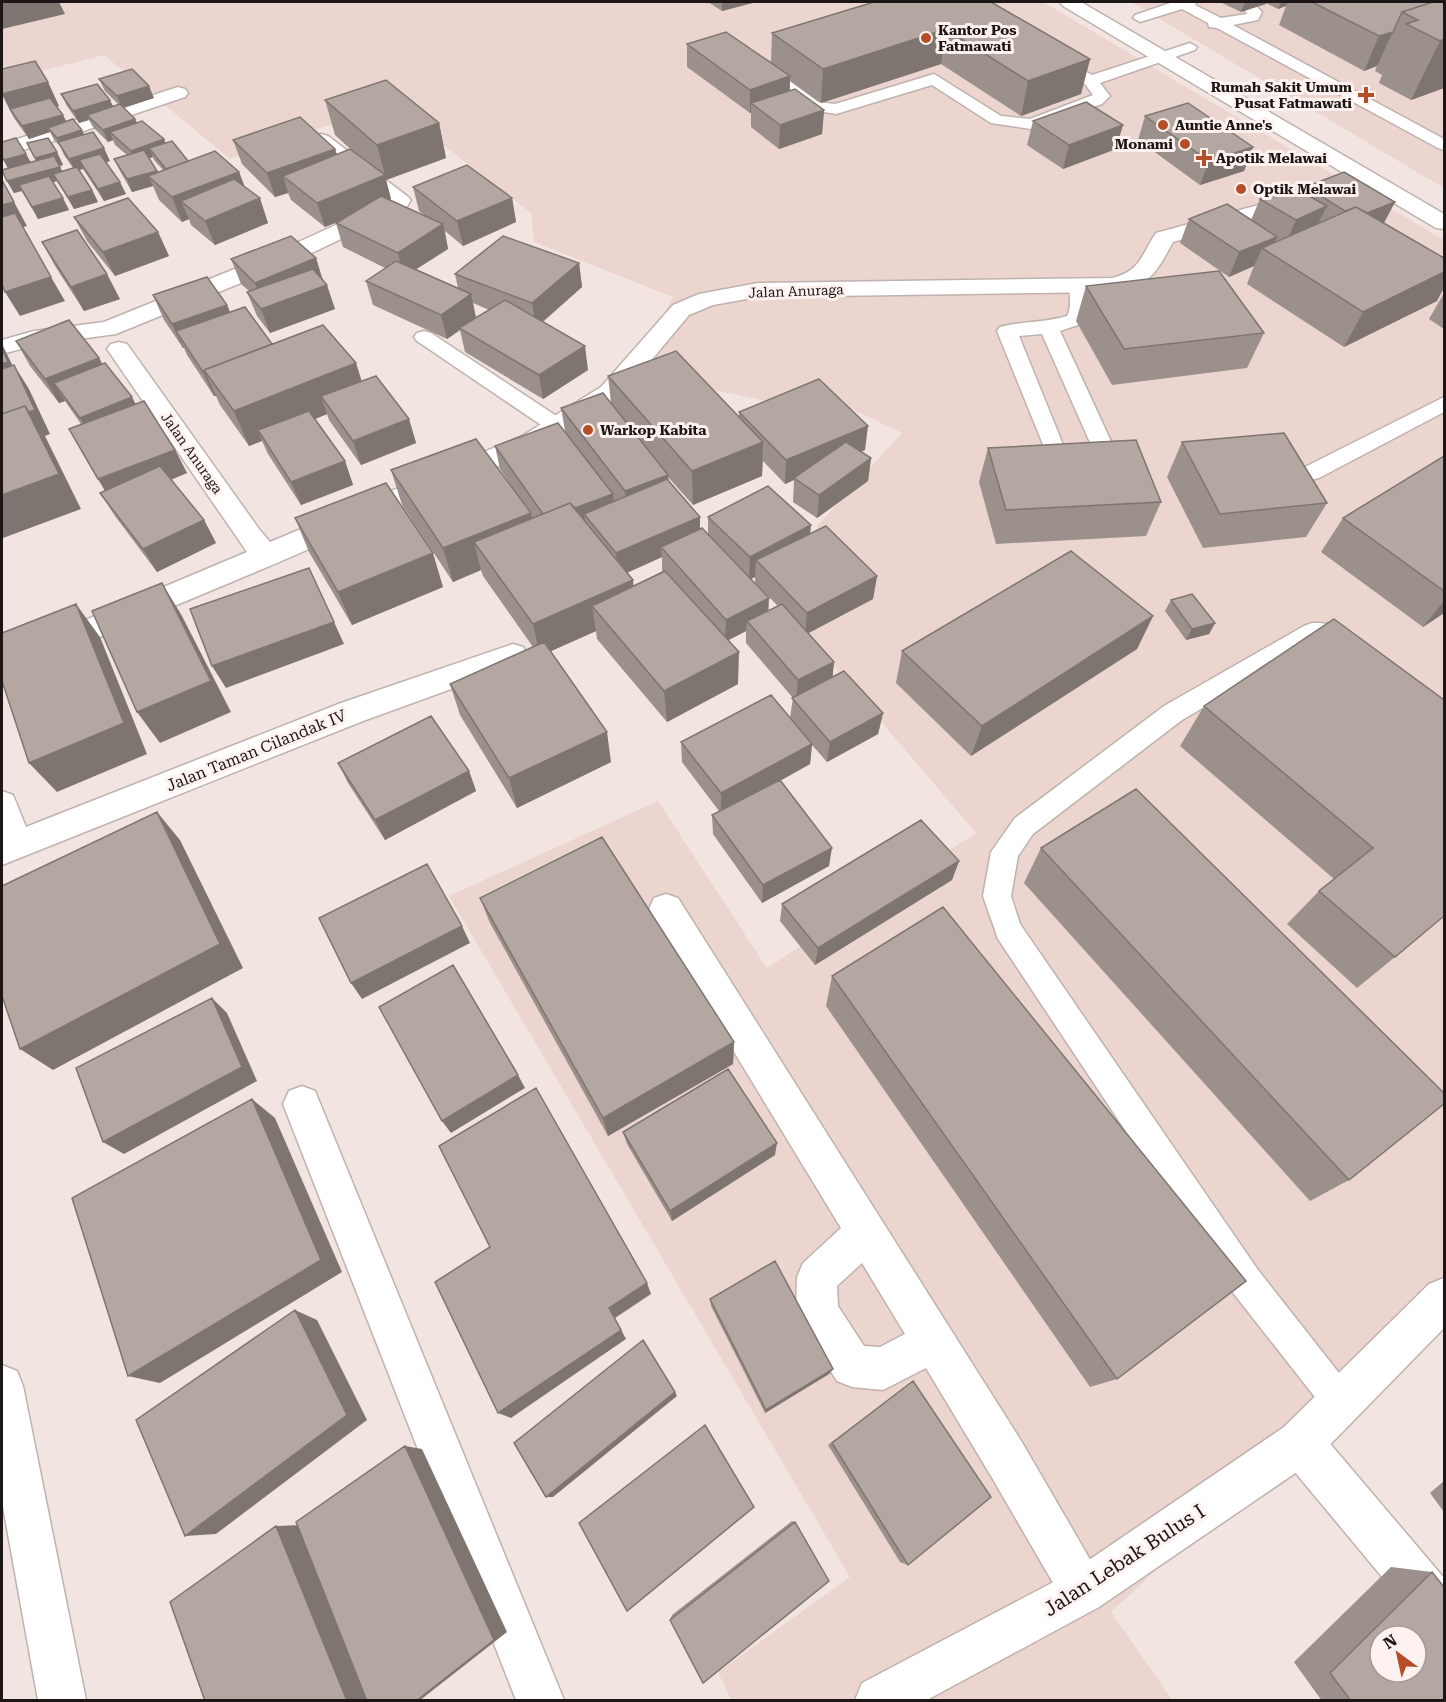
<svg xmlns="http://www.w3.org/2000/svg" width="1446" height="1702" viewBox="0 0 1446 1702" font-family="'Roboto Serif',serif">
<rect width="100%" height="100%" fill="#f2e4e0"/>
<path fill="#ebd5ce" d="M2,2H1043L1444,240V1304L1111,1612L1172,1700H731L718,1672L850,1577L449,896L658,801L767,968L976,833L791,616L860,591L817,526L902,433L833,400L781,404L632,373L673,297L534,242L531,213L391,104L230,159L104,55L2,81Z
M1131,2H1444V188Z"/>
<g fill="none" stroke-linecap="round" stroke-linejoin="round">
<g stroke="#bfb2ae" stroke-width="3">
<path id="lane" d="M1173,2H1197L1195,5L1221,18L1247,14L1244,9L1246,6H1256L1262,12L1258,20L1233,25L1444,139V150L1438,148L1217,28L1209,27L1208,23L1182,9L1140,22L1133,18L1135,15Z
M1190,43L1197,47L1195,50L1100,83L1110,96L1102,104L1031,129L991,123L932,85L836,114L807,109L759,71L765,62H775L778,65L775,70L818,102L835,104L934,74L1001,116L1030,119L1093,95L1085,84L1050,63L1047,60L1050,57H1060L1092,75Z
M1079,281L1086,283C1094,297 1089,311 1081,324L1060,331L1121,463L1117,468L1110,470L1060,471L1053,469L997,331L1000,327C1022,321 1044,323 1067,316C1074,302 1066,293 1072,283ZM1042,334L1096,456L1068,457L1019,336Z
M424,331L431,333L564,421L567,426L564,431L557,433L550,431L417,341L414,337L417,333Z
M1444,397V412L1319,478L1311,480L1303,478L1300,473L1303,468Z
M1312,623C1329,622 1350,628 1359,644L1355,650L1347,653L1324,641H1317L1182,720L1033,834L1018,856L1011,896L1020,924L1258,1270L1353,1391L1359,1403L1353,1415L1341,1421L1329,1415L1234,1294L998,939L983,896L991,852L1015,818L1164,706L1304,626Z"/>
</g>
<g stroke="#bfb2ae" stroke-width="3">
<path id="street" d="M178,87L185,89L188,93L185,97L54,141L2,156V144Z
M321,134L328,136L407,196L411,200L406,208L297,260L116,334L36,345L2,354V340L34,331L104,322L281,250L388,201L314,144L311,140L314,136Z
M1299,194L1306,196L1310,200L1306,204L1173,242C1153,278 1152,282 1112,292L758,297L713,305L689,315L619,399L540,448L277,563L2,678V655L247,552L107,349L111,344L119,342L127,344L259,529L270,542L522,436L601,387L673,305L699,294L758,283L1112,278C1141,271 1141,255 1156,233Z
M513,644L523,647L528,655L523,663L363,721L2,865V791L13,795L26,827L341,703Z
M666,894L678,898L1023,1444L1099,1575L1106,1591L1099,1607L1083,1614L1067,1607L991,1476L926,1368L883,1390L852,1387L837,1381L802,1326L796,1311L797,1277L803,1263L841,1228L654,920L649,909L654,898ZM862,1263L905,1334L880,1347L864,1346L838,1306L837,1286Z
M302,1086L315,1091L564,1700H516L283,1104L289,1091Z
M2,1365L17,1371L23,1386L86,1700H38L2,1501Z
M1300,1421L1316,1427L1444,1578V1637L1427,1631L1284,1459L1278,1443L1284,1427Z"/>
</g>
<g stroke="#bfb2ae" stroke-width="3">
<path id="secondary" d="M1060,2H1081L1444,214V229L1436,228L1063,6Z
M1444,1278V1328L1316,1459L1099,1607L927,1700H855L862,1683L1067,1575L1284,1427L1429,1284Z"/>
</g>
<use href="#lane" fill="#fff" fill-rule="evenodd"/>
<use href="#street" fill="#fff" fill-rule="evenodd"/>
<use href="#secondary" fill="#fff" fill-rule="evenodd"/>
</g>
<path fill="#9b908b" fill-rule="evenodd" d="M708,2H756L722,11Z
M874,2L1090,59L1081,94L1021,116L941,64L821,103L790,81V91L824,110L822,134L779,149L751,127V113H750L687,67V44L771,63L772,33Z
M1220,2H1444V88L1411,100L1379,83L1382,75L1375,71L1377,66L1364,71L1279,25L1286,6L1278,9L1266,3L1241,12Z
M2,69L59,106L57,107L66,121L85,135L110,161L106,162L126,194L104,201L83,169L79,170L92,190L98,202L74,209L57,181L53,182L69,210L38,219L22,191L14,193L7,181L8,168L2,158V142L31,162L36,161L27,143L57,152L63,165L59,166L62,171L73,168L64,155L60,146L54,140L50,132L29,139L14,118L2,94Z
M99,79L154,98L124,108L135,119L137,123L188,161L239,172L245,187L268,223L215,245L191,225L189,219L182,222L159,200L153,186L132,192L120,171L114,159L127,155L115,145L113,140L108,142L93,127L89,120L79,123L67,106L61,94L113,106L118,104L105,91ZM153,157L154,160L163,170L158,172L149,158Z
M325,100L439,123L446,158L386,180L391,199L390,200L425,216L419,211L413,187L512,198L516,222L463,246L445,231L448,249L416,269L458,288L455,274L579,263L582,287L543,322L588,370L543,399L465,352L460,330L447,339L373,305L366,281L385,268L343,247L336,223L338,222L325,227L291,200L288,193L275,197L242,164L233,140L335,149L337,154L357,155L335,135ZM473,303L489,310L476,318Z
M1145,116L1253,147L1244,171L1200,185L1138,140Z
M1033,121L1116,149L1063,169L1027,145Z
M1306,187L1395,202L1384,223L1437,301L1344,347L1247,284L1254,266L1229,277L1180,243L1189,219L1251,220L1260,199L1304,193Z
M74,217L158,232L169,256L115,276L87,241Z
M42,242L120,299L84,311L55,266Z
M316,258L323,280L335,309L270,333L257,316L247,292L249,291L241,284L231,259Z
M1086,286L1264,333L1247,368L1112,385L1076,321Z
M1444,293V329L1429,319Z
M153,295L227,305L230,312L272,344L356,363L361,381L409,419L416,443L361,465L329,420L327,414L315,419L345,461L353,485L301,505L268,454L262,441L249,446L220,405L216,396H214L187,355L184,348H183L164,320Z
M16,341L99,358L102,364L175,450L187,473L171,480L204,520L216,543L157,572L115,516L100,493L105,491L81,424L65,401L59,403L30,366Z
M608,376L739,416V412L865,450L861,451L871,458L868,481L817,518L793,502L794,480L785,484L763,461L762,476L693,505L668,477L669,481L700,529L708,534V517L810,533L877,576L873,599L808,633L834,662L832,677L883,713L878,734L827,762L812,745L810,764L780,781L829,866L762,903L713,834L712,815L719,811L682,762L681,742L790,718L793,698L746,643V631L728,640L738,684L667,722L597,639L596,631L551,651L611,762L517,808L460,715L450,684L533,647L483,576L481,570L453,582L402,505L391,470L519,497L500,469L495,446L565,431L561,408L611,403ZM662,557V570L663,571L633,586V580L627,573ZM755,577V583L778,606L768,611L751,579Z
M1182,442L1327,503L1306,537L1203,548L1167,477Z
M988,448L1161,502L1146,536L996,544L979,482Z
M1444,456V613L1423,627L1321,552L1343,518Z
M295,518L443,587L352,625L309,552Z
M1171,600L1215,623L1209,634L1186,640L1165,611Z
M1153,616L1137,649L971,756L896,683L902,651Z
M1334,619L1395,957L1357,988L1287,924L1319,891L1334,879L1180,746L1204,706Z
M338,763L469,771L476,791L385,840L348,783Z
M1041,848L1349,1180L1310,1201L1024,883Z
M959,861L952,880L815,965L780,921L782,904Z
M480,898L734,1042L733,1064L608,1136L490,923Z
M832,976L1117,1379L1090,1387L826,1006Z
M623,1132L775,1155L672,1221L627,1144Z
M710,1299L833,1369L829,1374L765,1413L711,1306Z
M913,1381L908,1565L900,1562L828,1445Z
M1444,1481V1512L1430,1493Z
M792,1521L795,1522L670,1620L672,1615Z
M1391,1567L1432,1572L1444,1701H1322L1294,1662Z"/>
<path fill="#7e7571" d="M2,2H59L65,14L2,29Z
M722,2H756L722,11Z
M1245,2H1267L1266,4L1241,12Z
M1281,2H1288L1286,6L1278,9Z
M1444,14V88L1411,100L1440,41Z
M946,29L941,64L821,103L823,69Z
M1393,32L1377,66L1364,71L1379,36Z
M1090,59L1081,94L1021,116L1028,81Z
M790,76L789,100L751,103V113H750V90Z
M48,82L59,106L16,117L10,109L14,118L2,94Z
M149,86L154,98L122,108L117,96Z
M110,100L116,112L87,115L89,120L79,123L73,111Z
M824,110L822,134L779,149L780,125Z
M63,115L69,127L48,128L50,132L29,139L22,126Z
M135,119L141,131L110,132L113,140L108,142L103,130Z
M439,123L446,158L386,180L391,199L325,227L317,203L385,175L377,145Z
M1123,125L1116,149L1063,169L1069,145Z
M82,130L88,142L63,150L57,138Z
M164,139L169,151L149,148L153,157L136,163L131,151Z
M1253,147L1244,171L1200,185L1209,161Z
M104,148L110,161L84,168L79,160L83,169L75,171L69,159Z
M335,149L342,173L283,176L288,193L275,197L267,173Z
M57,152L63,165L41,170L35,158Z
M26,154L33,166L10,173L4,160Z
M60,167L66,179L53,174L57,181L14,193L7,181Z
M157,171L163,183L148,176L153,186L132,192L127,179Z
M239,172L248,196L181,201L189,219L182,222L172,197Z
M120,182L126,194L104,201L98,189Z
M92,190L98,202L74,209L68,197Z
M63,198L69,210L38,219L32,207Z
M260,198L268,223L215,245L205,221Z
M512,198L516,222L463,246L457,221Z
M14,202L27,226L2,233V205Z
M1395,202L1382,226L1356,218Z
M1327,206L1315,230L1285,245L1296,220Z
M443,224L448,249L404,277L398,253Z
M158,232L169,256L115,276L103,252Z
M1277,237L1270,253L1262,248L1254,266L1229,277L1239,252Z
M316,258L323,283L264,307L255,283Z
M579,263L582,287L536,327L532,303Z
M1444,272V288L1437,301L1344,347L1363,312Z
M107,274L120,299L84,311L71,287Z
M51,277L65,301L20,316L5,292Z
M327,285L335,309L270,333L261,309Z
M471,294L476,318L459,328L460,330L447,339L441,315Z
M227,305L237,329L176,331L184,348H183L172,324Z
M2,344L6,352L23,387L2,394Z
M585,346L588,370L543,399L539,375Z
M99,358L112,382L54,383L65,401L59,403L45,379Z
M356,363L367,398L321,396L327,414L264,440L258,430L262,441L249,446L234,411Z
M14,365L29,389L50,434L45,436L81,509L3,538L2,537V451Z
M203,372H205L216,396H214Z
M132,397L144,421L94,442L80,418Z
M409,419L416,443L361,465L353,441Z
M868,426L865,450L796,479L794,478V480L785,484L786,460Z
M763,442L762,476L693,505L692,471Z
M175,450L187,473L112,503L98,479Z
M871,458L868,481L817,518L819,495Z
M345,461L353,485L301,505L291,482Z
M668,475L670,498L628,515L625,491Z
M613,494L615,517L584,514L586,529L546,519Z
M531,513L537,547L474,542L481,570L453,582L443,548Z
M700,517V540L661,547L662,557L619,576L616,553Z
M204,520L216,543L157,572L143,549Z
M811,525L809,548L756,560L755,577L749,580L750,557Z
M433,553L443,587L352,625L338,592Z
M877,576L873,599L805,635L807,613Z
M633,580L636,613L592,606L596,631L540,656L533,624Z
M162,583L182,616L231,712L160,743L137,712Z
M769,598L768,620L747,621L746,631L725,642L726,620Z
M1444,601V613L1423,627Z
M76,604L100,637L147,754L57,792L29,763Z
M1153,616L1137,649L971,756L982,726Z
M334,622L344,644L226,688L212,666Z
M1215,623L1209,634L1186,640L1192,629Z
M739,652L738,684L667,722L664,691Z
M834,662L832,683L796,702L798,680Z
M883,713L878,734L827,762L830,742Z
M607,732L611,762L517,808L509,778Z
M812,744L810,764L721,813V793Z
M469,771L476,791L385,840L375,820Z
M157,812L180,840L243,968L53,1070L20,1049Z
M832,848L829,866L762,903L763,885Z
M959,861L952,880L815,965L818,948Z
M462,926L470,943L362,999L351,983Z
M212,998L227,1013L257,1081L124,1154L103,1142Z
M734,1042L733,1064L608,1136L603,1118Z
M518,1075L525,1088L451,1133L442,1121Z
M252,1099L275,1118L342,1272L160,1383L128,1376Z
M777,1143L775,1155L672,1221L670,1211Z
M647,1283L651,1294L615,1318L626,1339L511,1418L498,1413L609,1308Z
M295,1310L317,1320L367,1420L216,1534L185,1536Z
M833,1369L829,1374L765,1413L766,1410Z
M675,1392L677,1396L553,1497H546Z
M405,1446L422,1449L507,1632L419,1701H416Z
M302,1525L375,1701H347L276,1526Z"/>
<path fill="#b4a7a2" stroke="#7e7571" stroke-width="1.5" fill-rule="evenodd" d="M874,2H991L1090,59L1028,81L946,29L823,69L772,33Z
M1312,2H1433L1402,12L1393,32L1379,36Z
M1433,2H1444V39L1440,41L1406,24L1418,20L1402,12Z
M726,32L790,76L750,90L687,44Z
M35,61L48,82L2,94V69Z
M132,69L149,86L117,96L99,79Z
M386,80L439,123L377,145L325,100Z
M97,84L110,100L73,111L61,94Z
M795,89L824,110L780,125L751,103Z
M50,98L63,115L22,126L10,109Z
M1086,102L1123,125L1069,145L1033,121Z
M1188,103L1253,147L1209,161L1145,116Z
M120,104L135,119L103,130L87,115Z
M300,117L335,149L267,173L233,140Z
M73,119L82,130L57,138L48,128Z
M142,121L164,139L131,151L110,132Z
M93,132L104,148L69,159L58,142Z
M16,138L26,154L4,160L2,157V142Z
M48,138L57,152L35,158L27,143Z
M172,141L188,161L166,169L149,148Z
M350,149L385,175L317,203L283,176Z
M144,150L157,171L127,179L114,159Z
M215,151L239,172L172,197L148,176Z
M100,154L120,182L98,189L79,160Z
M54,156L60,167L7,181L2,170Z
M467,165L512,198L457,221L413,187Z
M77,167L92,190L68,197L53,174Z
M1344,172L1395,202L1367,213L1356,207L1345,211L1306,187Z
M49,176L63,198L32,207L19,185Z
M234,179L260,198L205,221L181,201Z
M2,180L14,202L2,205Z
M1291,186L1327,206L1296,220L1260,199Z
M381,196L443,224L398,253L336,223Z
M128,198L158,232L103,252L74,217Z
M1227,204L1277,237L1239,252L1189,219Z
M1356,207L1444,258V272L1363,312L1262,248Z
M15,213L51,277L5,292L2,284V217Z
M77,230L107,274L71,287L42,242Z
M291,236L316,258L255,283L231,259Z
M503,236L579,263L532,303L455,274Z
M396,261L471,294L441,315L366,281Z
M313,269L327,285L261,309L247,292Z
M1219,271L1264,333L1124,349L1086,286Z
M207,277L227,305L172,324L153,295Z
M505,300L585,346L539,375L459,328Z
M245,307L272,344L204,370L205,372H203L176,331Z
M69,320L99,358L45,379L16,341Z
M323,325L356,363L234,411L204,370Z
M2,349L8,362L2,364Z
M676,351L763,442L692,471L608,376Z
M105,363L132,397L80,418L54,383Z
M14,365L35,410L29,412L25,406L2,414V369Z
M376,376L409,419L353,441L321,396Z
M819,379L868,426L786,460L739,412Z
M603,393L668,475L625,491L561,408Z
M144,401L175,450L98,479L69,429Z
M25,406L59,474L2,495V414Z
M309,411L345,461L291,482L258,430Z
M558,423L613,494L575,508L570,503L543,514L495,446Z
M1284,433L1327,503L1220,514L1182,442Z
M476,439L531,513L443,548L391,470Z
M1136,440L1161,502L1006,510L988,448Z
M846,442L871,458L819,495L794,478Z
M1444,456V591L1343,518Z
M160,466L204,520L143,549L100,493Z
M667,479L700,517L616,553L584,514Z
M386,483L433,553L338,592L295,518Z
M768,486L811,525L750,557L708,517Z
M570,503L633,580L533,624L474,542Z
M826,526L877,576L807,613L756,560Z
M702,528L769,598L726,620L661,547Z
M1071,551L1153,616L982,726L902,651Z
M309,568L334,622L212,666L190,609Z
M665,571L739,652L664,691L592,606Z
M162,583L211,681L137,712L92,611Z
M1192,594L1215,623L1192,629L1171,600Z
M76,604L124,723L29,763L2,681V633Z
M782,604L834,662L798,680L747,621Z
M1334,619L1444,700V916L1395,957L1319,891L1373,848L1204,706Z
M544,642L607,732L509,778L450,684Z
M844,671L883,713L830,742L792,698Z
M771,695L812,744L721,793L681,742Z
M431,716L469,771L375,820L338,763Z
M780,780L832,848L763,885L712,815Z
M1136,789L1444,1093V1104L1349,1180L1041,848Z
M157,812L220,944L20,1049L2,996V886Z
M921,820L959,861L818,948L782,904Z
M602,837L734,1042L603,1118L480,898Z
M427,864L462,926L351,983L319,918Z
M943,907L1246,1281L1117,1379L832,976Z
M453,965L518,1075L442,1121L379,1007Z
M212,998L242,1067L103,1142L76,1068Z
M728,1069L777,1143L670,1211L623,1132Z
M536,1088L647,1283L609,1308L621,1330L498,1413L435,1282L490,1247L439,1146Z
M252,1099L321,1260L128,1376L72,1198Z
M775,1261L833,1369L766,1410L710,1299Z
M295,1310L347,1415L185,1536L136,1420Z
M643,1340L675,1392L546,1497L514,1443Z
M913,1381L991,1497L908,1565L832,1443Z
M705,1425L754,1507L627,1611L579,1523Z
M405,1446L494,1640L416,1701H367L296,1522Z
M795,1522L829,1581L703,1683L670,1620Z
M276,1526L347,1701H205L170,1602Z
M1432,1572L1444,1587V1701H1351L1330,1673ZM1380,1636H1416V1672H1380Z"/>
<g fill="#b54e28" stroke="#fdf2ef" stroke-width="2">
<circle cx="926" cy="38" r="6"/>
<path d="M1363 86h6v6h6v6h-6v6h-6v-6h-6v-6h6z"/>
<circle cx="1163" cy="125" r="6"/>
<circle cx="1185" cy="144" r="6"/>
<path d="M1201 149h6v6h6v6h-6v6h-6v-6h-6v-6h6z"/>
<circle cx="1241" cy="189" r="6"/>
<circle cx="588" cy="430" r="6"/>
</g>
<g text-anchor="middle" stroke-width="6" stroke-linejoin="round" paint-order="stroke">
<g font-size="14" font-weight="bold" fill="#1c1716" stroke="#fdf2ef" text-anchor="start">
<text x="938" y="35">Kantor Pos<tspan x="938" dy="16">Fatmawati</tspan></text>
<text x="1352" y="92" text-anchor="end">Rumah Sakit Umum<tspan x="1352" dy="16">Pusat Fatmawati</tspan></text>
<text x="1175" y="130">Auntie Anne's</text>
<text x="1173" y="149" text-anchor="end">Monami</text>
<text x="1216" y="163">Apotik Melawai</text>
<text x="1253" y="194">Optik Melawai</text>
<text x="600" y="435">Warkop Kabita</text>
</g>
<g font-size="14" fill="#1c1716" stroke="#fdf2ef">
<text transform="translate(796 291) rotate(-2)" y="5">Jalan Anuraga</text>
<text transform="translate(192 453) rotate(55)" y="5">Jalan Anuraga</text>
</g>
<g font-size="16" fill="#1c1716" stroke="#fdf2ef">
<text transform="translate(256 750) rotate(-22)" y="6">Jalan Taman Cilandak IV</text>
</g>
<g font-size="20" fill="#1c1716" stroke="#fdf2ef">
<text transform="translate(1124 1560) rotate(-33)" y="7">Jalan Lebak Bulus I</text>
</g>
</g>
<rect width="1446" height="1702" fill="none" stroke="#1c1716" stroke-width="6"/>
<g transform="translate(1398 1654) rotate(327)"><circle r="28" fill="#fdf2ef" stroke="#a39a98" stroke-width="1.5"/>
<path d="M0-4.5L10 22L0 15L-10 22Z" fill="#b54e28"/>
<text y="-9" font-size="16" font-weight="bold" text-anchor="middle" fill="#1c1716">N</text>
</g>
</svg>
